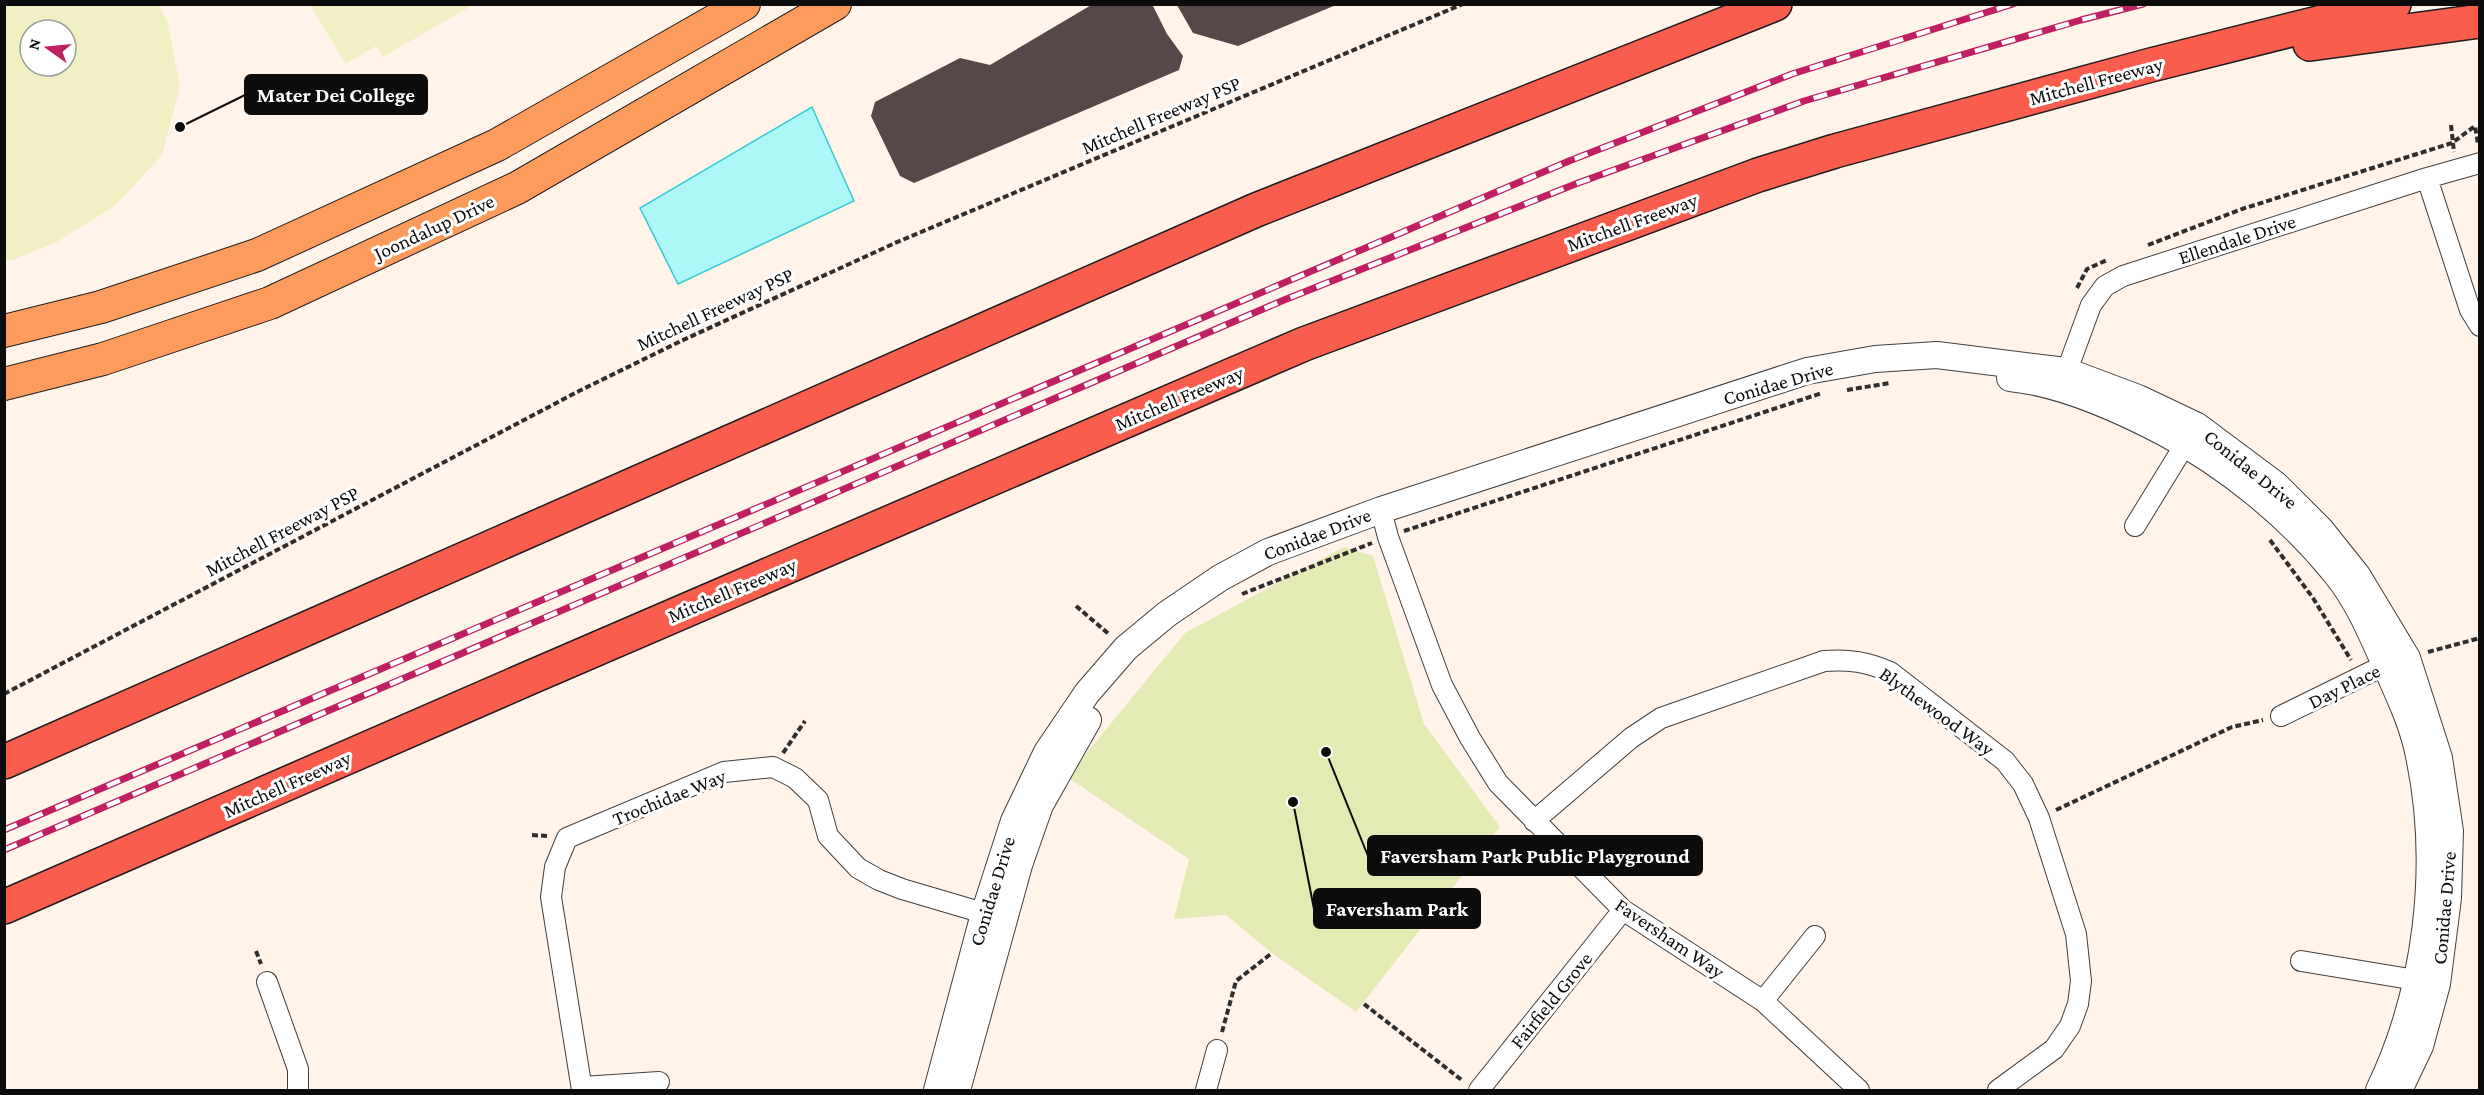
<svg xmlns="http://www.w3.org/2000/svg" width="2484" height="1095" viewBox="0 0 2484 1095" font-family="'Crimson Pro',serif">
<rect width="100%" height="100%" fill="#fff3ea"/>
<path fill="#e4eab3" d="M1344,547L1373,556L1424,724L1500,827L1356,1012L1272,953L1226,915L1174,919L1189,859L1067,777L1185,633Z"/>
<path fill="#f1f0c5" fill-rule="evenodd" d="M4,5H159L167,20L180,87L162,155L115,206L55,243L12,260H5ZM30,30H66V66H30Z
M310,5H473L383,57L376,46L346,64Z"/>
<path fill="#adf7f8" stroke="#32ccd1" stroke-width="1.5" d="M812,107L854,201L678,284L640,208Z"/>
<path fill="#554848" d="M1093,4H1152L1167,34L1183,56L1179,70L914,183L900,176L871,116L875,102L960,58L990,65Z
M1177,5H1336L1238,46L1193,33Z"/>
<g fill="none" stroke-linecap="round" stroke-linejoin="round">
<g stroke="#3f3f3f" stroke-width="22">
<path id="minor" d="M2427,178L2470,310L2480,326
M2062,384L2091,305L2105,286L2123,276L2427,178L2480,163
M1381,510L1388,537L1442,685L1470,738L1498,783L1623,910L1763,1001L1859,1090
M2135,526L2192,433
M2281,716L2385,665L2399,661
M1534,821L1631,738L1661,718L1824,661C1849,659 1868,662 1890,672L2005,761L2023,784L2039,818L2076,934L2081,981L2078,1004L2070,1026L2054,1049L1998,1090
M2301,961L2428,982
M267,982L298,1069V1090
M1763,1001L1815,936
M582,1087L659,1082
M582,1090L551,897L555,867L567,838L724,772L773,767L795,778L818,800L828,836L858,868L879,880L902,889L997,917
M1206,1090L1217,1050
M1479,1090L1623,910"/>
</g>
<g stroke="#3f3f3f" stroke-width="28">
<path id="tertiary" d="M2010,378C2060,383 2119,409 2163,432C2228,466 2290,517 2336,574C2358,601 2371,633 2385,664C2398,694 2413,724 2419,756C2442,865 2427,991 2379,1090
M937,1090L984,914L1014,821L1047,752L1087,693L1126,648L1167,614L1220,578L1268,552L1381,510L1807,371L1875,359L1937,355L2066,371L2138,398L2197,426L2276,485L2321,530L2357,575L2407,658L2439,758L2450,831L2448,898L2437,984L2420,1046L2399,1090
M957,1090L1019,865L1040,805L1088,720"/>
</g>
<g stroke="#1d1d1d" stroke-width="34">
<path id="primary" d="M4,331L101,307L257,255L497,145L744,4
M4,384L103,359L270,303L517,188L835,4"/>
</g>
<g stroke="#1d1d1d" stroke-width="36">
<path id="motorway" d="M2310,44L2480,21
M4,762L1256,210L1775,4
M4,907L529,678L1304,344L1758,175L1835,151L2151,65L2394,4"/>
</g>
<path stroke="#2e2e2e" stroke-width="4" stroke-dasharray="6 3" stroke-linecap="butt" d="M2451,125L2454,152
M2148,245L2242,209L2452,143L2475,126L2478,144
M2077,288L2087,269L2107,260
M1847,390L1890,383
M1404,531L1822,393
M2270,540L2313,598L2351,660
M1242,594L1372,543
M1076,606L1110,635
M2428,652L2480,638
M4,694L579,391L681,341L895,243L1463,4
M783,753L805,721
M2056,810L2232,727L2263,720
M532,835L547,836
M256,951L261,964
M1364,1004L1463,1081
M1222,1032L1236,981L1272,953"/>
<use href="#minor" stroke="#fff" stroke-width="20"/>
<use href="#tertiary" stroke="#fff" stroke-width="26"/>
<use href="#primary" stroke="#fd9b5c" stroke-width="32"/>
<use href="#motorway" stroke="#f95d4e" stroke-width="33"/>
<g stroke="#bf2062" stroke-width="7">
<path id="rail" d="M4,830L1569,161L1792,74L2013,4
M4,850L1284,300L1578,183L1804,101L2081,20L2143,4"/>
</g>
<use href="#rail" stroke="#fff" stroke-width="4.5" stroke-dasharray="14" stroke-linecap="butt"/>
</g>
<g text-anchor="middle" stroke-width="6" stroke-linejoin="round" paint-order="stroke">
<g font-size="20" fill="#0c0c0c" stroke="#fff">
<text transform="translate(2096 81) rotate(-15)" y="7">Mitchell Freeway</text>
<text transform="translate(1161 115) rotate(-23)" y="7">Mitchell Freeway PSP</text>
<text transform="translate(1632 222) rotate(-20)" y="7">Mitchell Freeway</text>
<text transform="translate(434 227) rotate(-25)" y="7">Joondalup Drive</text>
<text transform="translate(2237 239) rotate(-18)" y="7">Ellendale Drive</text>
<text transform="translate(715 309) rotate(-25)" y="7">Mitchell Freeway PSP</text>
<text transform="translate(1778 383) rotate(-16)" y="7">Conidae Drive</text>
<text transform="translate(1179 398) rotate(-23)" y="7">Mitchell Freeway</text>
<text transform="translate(2251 469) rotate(39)" y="7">Conidae Drive</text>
<text transform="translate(282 531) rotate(-28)" y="7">Mitchell Freeway PSP</text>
<text transform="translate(1317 534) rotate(-21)" y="7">Conidae Drive</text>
<text transform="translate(732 590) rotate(-23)" y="7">Mitchell Freeway</text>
<text transform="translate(2344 686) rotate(-26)" y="7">Day Place</text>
<text transform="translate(1937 711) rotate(36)" y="7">Blythewood Way</text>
<text transform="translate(287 784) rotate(-24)" y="7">Mitchell Freeway</text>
<text transform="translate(669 797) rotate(-22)" y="7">Trochidae Way</text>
<text transform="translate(992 891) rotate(-73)" y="7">Conidae Drive</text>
<text transform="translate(2444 908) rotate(-85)" y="7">Conidae Drive</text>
<text transform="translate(1670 938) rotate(34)" y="7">Faversham Way</text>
<text transform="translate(1551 1000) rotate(-51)" y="7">Fairfield Grove</text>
</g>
</g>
<path fill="none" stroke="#0c0c0c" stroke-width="2" d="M180 127L245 95M1326 752L1368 856M1293 802L1314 909"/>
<g fill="#0c0c0c" stroke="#fff" stroke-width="2">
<circle cx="180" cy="127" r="6"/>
<circle cx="1326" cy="752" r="6"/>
<circle cx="1293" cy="802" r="6"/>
</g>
<g fill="#0c0c0c" stroke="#0c0c0c" stroke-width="2">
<rect x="245" y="75" width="182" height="39" rx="6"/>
<rect x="1368" y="836" width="334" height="39" rx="6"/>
<rect x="1314" y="889" width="166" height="39" rx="6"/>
</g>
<g font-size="21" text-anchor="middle" font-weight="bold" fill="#fff">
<text x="336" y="102">Mater Dei College</text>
<text x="1535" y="863">Faversham Park Public Playground</text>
<text x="1397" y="916">Faversham Park</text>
</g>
<rect width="2484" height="1095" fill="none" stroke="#0c0c0c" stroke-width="12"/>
<g transform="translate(48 48) rotate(285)"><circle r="28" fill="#ffffff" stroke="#9e9e9e" stroke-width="1.5"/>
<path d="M0-4.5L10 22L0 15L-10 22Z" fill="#bf2062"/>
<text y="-9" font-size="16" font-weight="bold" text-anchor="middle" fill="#0c0c0c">N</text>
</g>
</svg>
